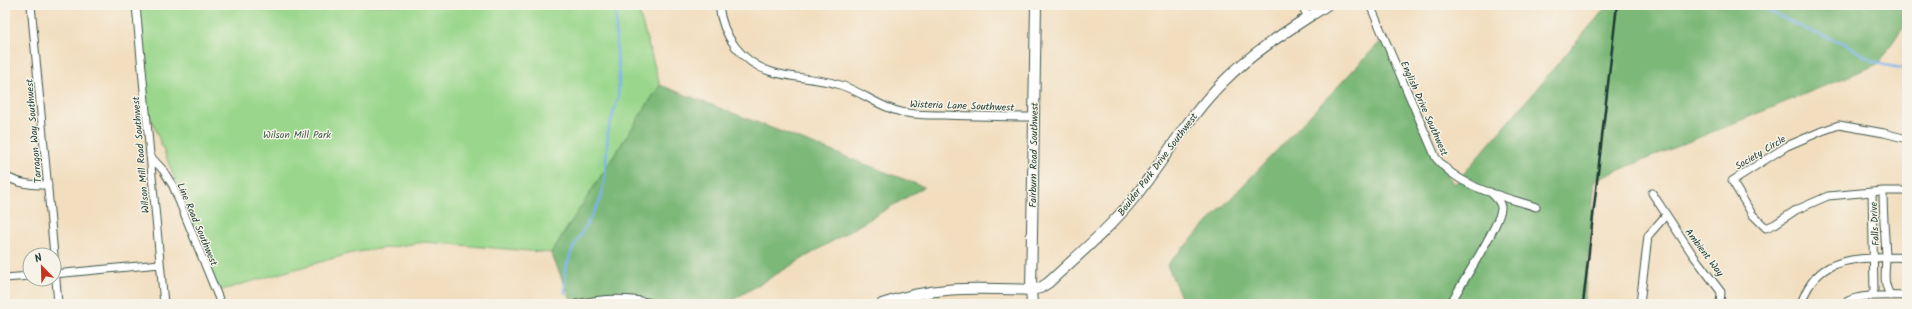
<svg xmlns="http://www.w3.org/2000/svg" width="1912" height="309" viewBox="0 0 1912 309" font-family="Kalam,sans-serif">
<rect width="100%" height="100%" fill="#f7f3e8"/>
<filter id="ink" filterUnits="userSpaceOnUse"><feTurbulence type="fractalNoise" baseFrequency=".025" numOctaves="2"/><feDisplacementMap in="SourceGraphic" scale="8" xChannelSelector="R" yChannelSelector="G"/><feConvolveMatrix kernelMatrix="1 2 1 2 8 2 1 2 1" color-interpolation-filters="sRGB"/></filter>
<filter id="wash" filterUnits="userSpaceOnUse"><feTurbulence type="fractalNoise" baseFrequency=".012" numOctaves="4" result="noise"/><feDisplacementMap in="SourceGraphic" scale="16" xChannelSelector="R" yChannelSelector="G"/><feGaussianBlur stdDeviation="0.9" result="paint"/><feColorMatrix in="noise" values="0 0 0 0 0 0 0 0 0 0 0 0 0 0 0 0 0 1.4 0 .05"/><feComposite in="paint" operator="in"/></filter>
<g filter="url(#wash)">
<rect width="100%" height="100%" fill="#f2debf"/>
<path fill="#9ad78c" stroke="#5c8a60" d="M138,5H637L660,85L551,253L425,242L352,253L218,291L146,105Z"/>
<path fill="#7bb878" stroke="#4d7a56" d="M1608,5H1772L1800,12L1807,5H1907V21L1878,64L1595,180L1584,304H1184L1167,265L1386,36L1442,166L1454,185Z
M660,85L924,187L726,304H573L551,253Z"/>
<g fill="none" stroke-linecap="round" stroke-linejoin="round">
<path stroke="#7bb4eb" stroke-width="2.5" d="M1756,5L1812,32L1844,43L1873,61L1884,65L1907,69
M565,293V270L573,248L601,199L605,176L608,131L618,98L619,75L616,41V5"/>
</g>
</g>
<g filter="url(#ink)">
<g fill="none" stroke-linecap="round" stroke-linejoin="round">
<g stroke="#3f5549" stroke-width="9">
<path id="street" d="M31,5L54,255
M136,5L164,304
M719,5C722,36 742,63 772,72C791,78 816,78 837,84C860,90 878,107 901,112C914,115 929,115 943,115C973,116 1004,117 1034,117
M1302,5L1308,18
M1370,5L1436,158C1459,188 1503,196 1536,207
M1907,139L1884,133L1839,125L1822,131L1787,146L1732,181L1752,214L1766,228L1775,224L1796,210L1828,196L1883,191H1907
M150,156L163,170L173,186L221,304
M5,176C19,184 32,185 48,185
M1883,191C1883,213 1885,235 1886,256C1886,271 1882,283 1891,296
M1652,193L1693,255L1721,292L1720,304
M54,256L58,304
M54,274L160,264
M5,278L30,276
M1870,297L1874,290L1872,192
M576,304C603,298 629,297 656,304
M1450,304C1459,288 1503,220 1501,207C1500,200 1494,196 1490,192
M1640,304L1648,236L1666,215
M1801,304C1813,267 1838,259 1873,258C1885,258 1895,256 1907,258
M1844,304C1854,293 1892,296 1907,296"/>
</g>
<g stroke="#3f5549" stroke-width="12">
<path id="secondary" d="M882,304C936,285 976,288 1031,290L1040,288L1048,283C1077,256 1109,229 1134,198C1165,159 1189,115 1225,80C1255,50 1292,28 1327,5
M1032,304L1031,290L1036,5"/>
</g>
<use href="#street" stroke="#fff" stroke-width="7"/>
<use href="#secondary" stroke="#fff" stroke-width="10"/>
<path stroke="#1f3d34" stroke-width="2.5" d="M1583,304L1617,5"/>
</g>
</g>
<g text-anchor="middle" stroke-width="3" stroke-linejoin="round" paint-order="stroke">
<g font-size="10" fill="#1f3d34" stroke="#f7f3e8">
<text transform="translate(962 105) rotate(2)" y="4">Wisteria Lane Southwest</text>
<text transform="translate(1425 108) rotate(66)" y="4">English Drive Southwest</text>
<text transform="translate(33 131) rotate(-95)" y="4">Tarragon Way Southwest</text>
<text transform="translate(1760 152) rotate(-31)" y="4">Society Circle</text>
<text transform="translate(140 155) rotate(-95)" y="4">Wilson Mill Road Southwest</text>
<text transform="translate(1033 155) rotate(-89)" y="4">Fairburn Road Southwest</text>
<text transform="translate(1157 164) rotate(-53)" y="4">Boulder Park Drive Southwest</text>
<text transform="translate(198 224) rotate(67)" y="4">Line Road Southwest</text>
<text transform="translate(1874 224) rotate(-93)" y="4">Falls Drive</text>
<text transform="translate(1705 252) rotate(53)" y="4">Ambient Way</text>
</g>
<g font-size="10" fill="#385c46" stroke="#f7f3e8">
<text x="297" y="138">Wilson Mill Park</text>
</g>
</g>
<rect width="1912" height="309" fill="none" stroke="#f7f3e8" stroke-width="20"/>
<g transform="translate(42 267) rotate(337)"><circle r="19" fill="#f7f3e8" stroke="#a1aaa0"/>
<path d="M0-3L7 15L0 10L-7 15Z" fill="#c8321e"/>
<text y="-6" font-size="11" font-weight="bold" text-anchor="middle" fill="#1f3d34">N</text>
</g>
</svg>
